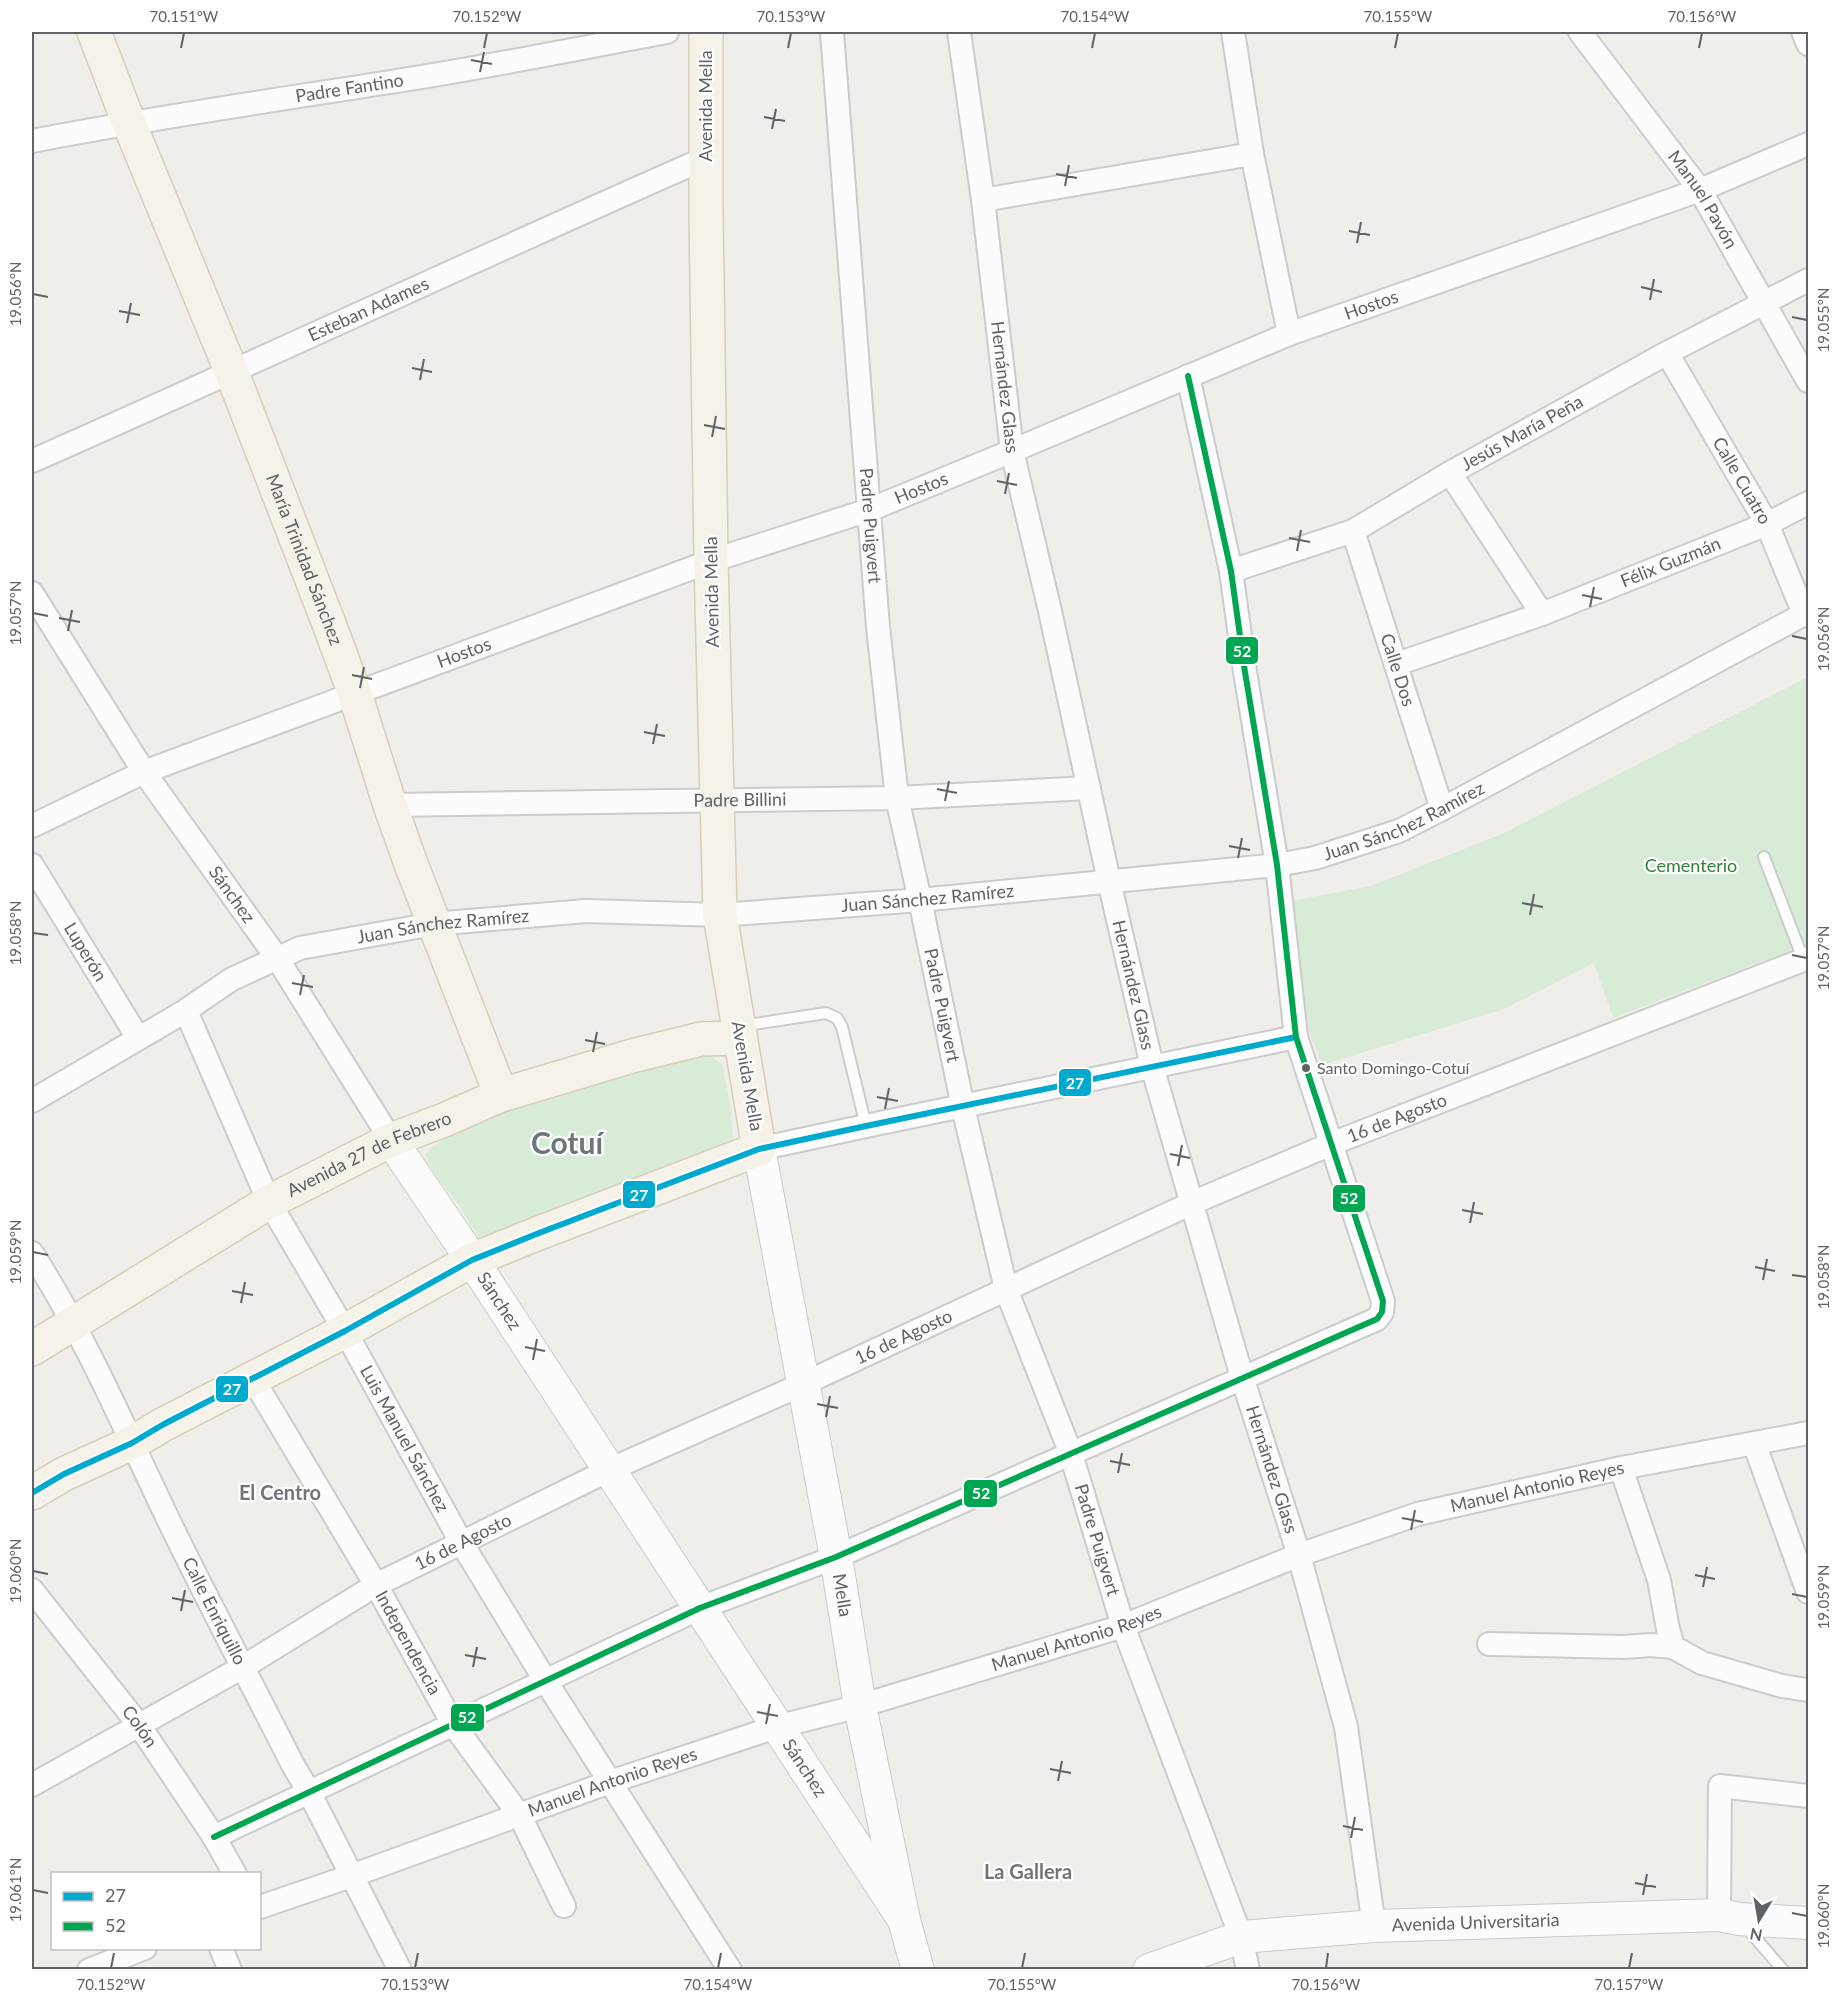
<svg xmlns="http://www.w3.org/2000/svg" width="1840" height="2001" font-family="Lato,sans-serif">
	<rect width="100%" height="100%" fill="#efeeea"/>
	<path fill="#d8ebd6" d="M1808 677V944L1613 1018 1594 963 1504 1009 1322 1065 1306 1022 1285 902 1371 886 1502 834Z
		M710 1055 723 1066 731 1110 734 1148 505 1227 480 1240 456 1201 433 1172 425 1155C447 1130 484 1120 514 1109 578 1087 644 1070 710 1055Z"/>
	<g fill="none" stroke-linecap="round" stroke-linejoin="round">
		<defs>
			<path id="service" d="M1764 857 1803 959
				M741 1026 826 1013 837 1018 842 1027 866 1126
				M1745 1926 1783 1970"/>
			<g id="minor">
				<path id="s1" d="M832 32 878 627 897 798 920 900 963 1107 1006 1289 1071 1454 1123 1626 1241 1937 1248 1970"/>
				<path id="s2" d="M959 32 983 200 1012 451 1050 611 1109 881 1152 1066 1242 1377 1299 1555 1346 1727 1374 1926"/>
				<path d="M1233 32 1252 154 1289 334"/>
				<path id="s3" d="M1580 32 1700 190 1808 381"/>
				<path d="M1803 32 1808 44"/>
				<path id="s4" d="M32 141C150 118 270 101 390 82 483 68 575 49 667 32"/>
				<path d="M983 200 1252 154"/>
				<path id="s5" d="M1667 353 1767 524 1804 614"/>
				<path id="s6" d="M32 461C257 362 480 257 706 158"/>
				<path d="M1450 473 1542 614"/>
				<path id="s7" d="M1353 531 1442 809"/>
				<path id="s8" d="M1231 571 1353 531 1450 473 1667 353 1808 280"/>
				<path id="s9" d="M32 593 144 772 277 958 391 1140"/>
				<path id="s10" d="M1397 664 1542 614 1767 524 1808 503"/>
				<path id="s11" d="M390 805 897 798 1089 788"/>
				<path id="s12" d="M32 826 144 772 711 561 869 510 1012 451 1289 334 1700 190 1808 144"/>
				<path id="s13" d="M32 865 138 1038"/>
				<path id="s14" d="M182 1013 189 1018 269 1202 345 1331 461 1542 545 1680 730 1970"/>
				<path id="s15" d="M32 1101 182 1013 232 979 300 948 433 924 586 911 720 915 920 900 1277 865 1315 858 1399 831 1442 809 1808 612"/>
				<path d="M759 1149 866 1126 1296 1037"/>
				<path id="s16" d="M32 1253C85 1336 124 1427 167 1517 207 1600 251 1682 293 1765L309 1792 400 1970"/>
				<path id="s17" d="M253 1379 376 1585 453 1724 520 1816 564 1906"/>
				<path d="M1754 1443 1808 1592"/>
				<path d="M1621 1468 1659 1580 1668 1629 1673 1647 1702 1663 1782 1686 1808 1690"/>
				<path id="s18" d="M32 1590 139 1725 214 1837 235 1874"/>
				<path d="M1489 1644 1624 1647 1651 1645 1673 1647"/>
				<path id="s19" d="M32 1785 243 1667 376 1585 609 1470 803 1384 1192 1203 1331 1144 1808 958"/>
				<path d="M214 1837 700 1608 836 1557 1377 1319 1382 1312 1383 1301 1296 1037 1277 865 1245 672 1231 571 1188 376"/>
				<path id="s20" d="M260 1907 351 1876 610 1782 776 1727 860 1706 1123 1626 1299 1555 1418 1514 1621 1468 1808 1433"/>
				<path d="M1719 1915 1720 1786 1808 1796"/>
				<path d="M221 1948 230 1970"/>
				<path d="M89 1970 145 1948"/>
			</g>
			<g id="secondary">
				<path id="s21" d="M391 1140 472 1260 904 1920"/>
				<path id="s22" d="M759 1149 836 1557 860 1706 904 1920 918 1970"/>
				<path id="s23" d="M1149 1970 1241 1937 1374 1926 1719 1915 1739 1919 1808 1923"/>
			</g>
			<g id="primary">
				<path id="s24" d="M94 32 129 123 232 373 331 629 355 694 390 805 411 864 501 1095"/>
				<path id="s25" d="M32 1349 269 1202 391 1140 444 1120 501 1095 632 1056 701 1039 740 1038"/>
				<path d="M32 1493 64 1474 132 1443 164 1424 345 1331 472 1260 539 1233 759 1149 720 915 711 561 706 212V32"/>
			</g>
		</defs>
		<use href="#service" stroke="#cbcccc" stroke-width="14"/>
		<use href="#minor" stroke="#cbcccc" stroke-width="26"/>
		<use href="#secondary" stroke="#cacacb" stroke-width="34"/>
		<use href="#primary" stroke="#d7ceb8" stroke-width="36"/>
		<use href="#service" stroke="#fdfcfc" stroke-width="10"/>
		<use href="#minor" stroke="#fdfcfc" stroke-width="22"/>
		<use href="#secondary" stroke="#fdfcfc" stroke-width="32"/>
		<use href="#primary" stroke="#f4f2e9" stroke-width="33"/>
		<defs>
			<path id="bus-1" d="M32 1493 64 1474 132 1443 164 1424 345 1331 472 1260 539 1233 759 1149 866 1126 1296 1037"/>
			<path id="bus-2" d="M214 1837 700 1608 836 1557 1377 1319 1382 1312 1383 1301 1296 1037 1277 865 1245 672 1231 571 1188 376"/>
		</defs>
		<use href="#bus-1" stroke="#fff" stroke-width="10"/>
		<use href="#bus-2" stroke="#fff" stroke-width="10"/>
		<use href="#bus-1" stroke="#00a9ce" stroke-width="6"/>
		<use href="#bus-2" stroke="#00a651" stroke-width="6"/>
	</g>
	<path fill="none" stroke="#5f6368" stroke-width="2" d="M181 48 184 33M484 48 487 33M788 48 791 33M1092 48 1095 33M1395 48 1398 33M1699 48 1702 33M471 60 492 64M480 72 484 52M764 117 785 121M772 129 776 109M1056 174 1077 178M1065 186 1069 165M1349 231 1370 235M1357 243 1361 222M1641 287 1662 292M33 294 48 297M1650 300 1654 279M119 311 140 315M1792 317 1807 320M127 323 131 303M412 368 432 372M420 380 424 359M704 425 725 429M712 437 716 416M997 481 1017 485M1005 494 1009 473M1289 538 1310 542M1297 551 1301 530M1582 595 1602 599M1590 607 1594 587M33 613 48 616M59 618 80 622M68 631 72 610M1792 636 1807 639M352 675 372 679M360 688 364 667M644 732 665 736M653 744 657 724M937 789 957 793M945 801 949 781M1229 846 1250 850M1238 858 1242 838M1522 903 1543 907M1530 915 1534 894M33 933 48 935M1792 955 1807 958M292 983 313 987M300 995 304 975M585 1040 605 1044M593 1052 597 1032M877 1097 898 1101M885 1109 889 1088M1170 1154 1190 1158M1178 1166 1182 1145M1462 1210 1483 1214M1470 1223 1474 1202M33 1252 48 1255M1755 1267 1775 1271M1792 1275 1807 1277M1763 1280 1767 1259M232 1291 253 1295M241 1303 245 1282M525 1347 545 1351M533 1360 537 1339M817 1404 838 1408M826 1417 830 1396M1110 1461 1130 1465M1118 1473 1122 1453M1402 1518 1423 1522M1411 1530 1415 1510M33 1571 48 1574M1695 1575 1715 1579M1703 1587 1707 1567M1792 1594 1807 1597M172 1598 193 1602M181 1611 185 1590M465 1655 486 1659M473 1667 477 1647M757 1712 778 1716M766 1724 770 1704M1050 1769 1071 1773M1058 1781 1062 1761M1343 1826 1363 1830M1351 1838 1355 1817M1635 1883 1656 1887M33 1890 48 1893M1643 1895 1647 1874M1792 1913 1807 1916M111 1968 114 1953M415 1968 418 1953M718 1968 721 1953M1022 1968 1025 1953M1326 1968 1328 1953M1629 1968 1632 1953"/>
	<circle fill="#5f6368" stroke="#fff" stroke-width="2" cx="1306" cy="1068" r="5"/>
	<g text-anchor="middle" stroke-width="4.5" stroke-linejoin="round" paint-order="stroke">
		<g font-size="16" fill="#5f6368" stroke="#fff" text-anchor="start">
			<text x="1317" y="1074">Santo Domingo-Cotuí</text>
		</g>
		<g font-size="18" fill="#5f6368" stroke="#fff">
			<text dy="6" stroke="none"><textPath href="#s4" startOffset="322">Padre Fantino</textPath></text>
			<text transform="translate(706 106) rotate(-90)" y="6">Avenida Mella</text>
			<text dy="6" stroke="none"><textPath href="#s3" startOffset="208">Manuel Pavón</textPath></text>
			<text dy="6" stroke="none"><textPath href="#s12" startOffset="1438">Hostos</textPath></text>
			<text dy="6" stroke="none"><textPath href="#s6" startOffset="369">Esteban Adames</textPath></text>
			<text dy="6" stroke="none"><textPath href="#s2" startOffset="358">Hernández Glass</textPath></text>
			<text dy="6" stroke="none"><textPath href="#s8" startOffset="324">Jesús María Peña</textPath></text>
			<text dy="6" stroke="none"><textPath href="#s5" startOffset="148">Calle Cuatro</textPath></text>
			<text dy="6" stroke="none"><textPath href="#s12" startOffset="952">Hostos</textPath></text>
			<text dy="6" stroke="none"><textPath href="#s1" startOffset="495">Padre Puigvert</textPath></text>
			<text dy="6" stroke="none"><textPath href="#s24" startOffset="568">María Trinidad Sánchez</textPath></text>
			<text dy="6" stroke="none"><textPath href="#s10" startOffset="292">Félix Guzmán</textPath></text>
			<text transform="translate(712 592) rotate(-91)" y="6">Avenida Mella</text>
			<text dy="6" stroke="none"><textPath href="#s12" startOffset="466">Hostos</textPath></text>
			<text dy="6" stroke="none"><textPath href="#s7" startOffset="146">Calle Dos</textPath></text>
			<text dy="6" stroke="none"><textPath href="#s11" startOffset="350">Padre Billini</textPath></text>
			<text dy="6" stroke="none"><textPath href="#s15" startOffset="1426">Juan Sánchez Ramírez</textPath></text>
			<text dy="6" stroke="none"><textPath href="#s9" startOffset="362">Sánchez</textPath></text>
			<text dy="6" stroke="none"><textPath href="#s15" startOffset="940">Juan Sánchez Ramírez</textPath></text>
			<text dy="6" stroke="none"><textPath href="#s15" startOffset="454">Juan Sánchez Ramírez</textPath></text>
			<text dy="6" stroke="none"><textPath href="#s13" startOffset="102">Luperón</textPath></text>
			<text dy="6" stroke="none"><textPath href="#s2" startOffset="970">Hernández Glass</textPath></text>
			<text dy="6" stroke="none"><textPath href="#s1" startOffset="981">Padre Puigvert</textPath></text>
			<text transform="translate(747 1076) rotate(80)" y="6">Avenida Mella</text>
			<text dy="6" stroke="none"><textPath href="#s19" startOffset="1521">16 de Agosto</textPath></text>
			<text dy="6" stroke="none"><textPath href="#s25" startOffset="390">Avenida 27 de Febrero</textPath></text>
			<text dy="6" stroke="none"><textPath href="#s21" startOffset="194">Sánchez</textPath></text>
			<text dy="6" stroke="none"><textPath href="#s19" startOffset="981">16 de Agosto</textPath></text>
			<text dy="6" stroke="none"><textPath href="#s14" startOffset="482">Luis Manuel Sánchez</textPath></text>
			<text dy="6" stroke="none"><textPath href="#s2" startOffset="1474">Hernández Glass</textPath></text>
			<text dy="6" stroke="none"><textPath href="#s20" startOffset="1346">Manuel Antonio Reyes</textPath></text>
			<text dy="6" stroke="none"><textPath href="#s1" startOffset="1539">Padre Puigvert</textPath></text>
			<text dy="6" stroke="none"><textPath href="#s19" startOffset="495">16 de Agosto</textPath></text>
			<text dy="6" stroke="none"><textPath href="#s22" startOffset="454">Mella</textPath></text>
			<text dy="6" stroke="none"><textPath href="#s16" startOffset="402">Calle Enriquillo</textPath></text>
			<text dy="6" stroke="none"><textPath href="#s20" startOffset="860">Manuel Antonio Reyes</textPath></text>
			<text dy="6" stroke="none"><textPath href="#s17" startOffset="306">Independencia</textPath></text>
			<text dy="6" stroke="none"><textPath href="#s18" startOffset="174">Colón</textPath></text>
			<text dy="6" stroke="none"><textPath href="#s21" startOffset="752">Sánchez</textPath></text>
			<text dy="6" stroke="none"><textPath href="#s20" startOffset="374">Manuel Antonio Reyes</textPath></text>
			<text dy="6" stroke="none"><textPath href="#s23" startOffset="333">Avenida Universitaria</textPath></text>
		</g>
		<g font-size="18" fill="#348238" stroke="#fff">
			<text x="1691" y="872">Cementerio</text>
		</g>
		<g font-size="20" font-weight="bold" fill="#70757a" stroke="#fff">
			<text x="280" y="1500">El Centro</text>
			<text x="1028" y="1879">La Gallera</text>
		</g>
		<g font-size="30" font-weight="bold" fill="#70757a" stroke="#fff">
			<text x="567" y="1154">Cotuí</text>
		</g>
	</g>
	<g stroke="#fff" stroke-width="2">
		<rect x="1225" y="636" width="34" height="29" rx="6" fill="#00a651"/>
		<rect x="1058" y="1068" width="34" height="29" rx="6" fill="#00a9ce"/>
		<rect x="622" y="1180" width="34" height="29" rx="6" fill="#00a9ce"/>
		<rect x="1332" y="1184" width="34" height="29" rx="6" fill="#00a651"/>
		<rect x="215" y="1375" width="34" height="28" rx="6" fill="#00a9ce"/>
		<rect x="963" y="1479" width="35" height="29" rx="6" fill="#00a651"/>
		<rect x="450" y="1703" width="35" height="29" rx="6" fill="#00a651"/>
	</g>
	<g font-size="16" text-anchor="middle" font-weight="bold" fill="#fff">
		<text x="1242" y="657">52</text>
		<text x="1075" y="1089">27</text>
		<text x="639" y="1201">27</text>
		<text x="1349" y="1204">52</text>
		<text x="232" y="1395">27</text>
		<text x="981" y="1499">52</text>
		<text x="467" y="1723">52</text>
	</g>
	<rect width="1840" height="2001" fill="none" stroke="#ffffff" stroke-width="66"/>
	<rect x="51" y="1872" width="210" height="78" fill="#ffffff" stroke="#bfc1c3" stroke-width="1.5"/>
	<rect x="63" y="1892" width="30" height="9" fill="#00a9ce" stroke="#bfc1c3" stroke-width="1.5"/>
	<text x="105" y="1902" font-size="18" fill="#5f6368">27</text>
	<rect x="63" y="1922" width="30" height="9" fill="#00a651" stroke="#bfc1c3" stroke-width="1.5"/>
	<text x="105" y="1932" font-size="18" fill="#5f6368">52</text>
	<g transform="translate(1759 1920) rotate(191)" stroke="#ffffff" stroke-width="4.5" paint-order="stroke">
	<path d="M0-4.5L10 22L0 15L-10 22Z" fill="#5f6368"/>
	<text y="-9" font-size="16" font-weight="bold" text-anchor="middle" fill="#5f6368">N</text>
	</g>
	<rect x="33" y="33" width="1774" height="1935" fill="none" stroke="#5f6368" stroke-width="2"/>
	<g font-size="15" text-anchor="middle" fill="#5f6368">
		<text x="184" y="22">70.151°W</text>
		<text x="487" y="22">70.152°W</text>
		<text x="791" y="22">70.153°W</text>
		<text x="1095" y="22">70.154°W</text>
		<text x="1398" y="22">70.155°W</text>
		<text x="1702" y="22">70.156°W</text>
		<text transform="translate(16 294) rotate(-90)" y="5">19.056°N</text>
		<text transform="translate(1824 320) rotate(-90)" y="5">19.055°N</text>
		<text transform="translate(16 613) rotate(-90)" y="5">19.057°N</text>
		<text transform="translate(1824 639) rotate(-90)" y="5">19.056°N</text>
		<text transform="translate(16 933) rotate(-90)" y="5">19.058°N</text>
		<text transform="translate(1824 958) rotate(-90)" y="5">19.057°N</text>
		<text transform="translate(16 1252) rotate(-90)" y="5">19.059°N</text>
		<text transform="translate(1824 1277) rotate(-90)" y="5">19.058°N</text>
		<text transform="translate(16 1571) rotate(-90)" y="5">19.060°N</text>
		<text transform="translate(1824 1597) rotate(-90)" y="5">19.059°N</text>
		<text transform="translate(16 1890) rotate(-90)" y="5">19.061°N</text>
		<text transform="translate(1824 1916) rotate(-90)" y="5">19.060°N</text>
		<text x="111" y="1990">70.152°W</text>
		<text x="415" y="1990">70.153°W</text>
		<text x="718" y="1990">70.154°W</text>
		<text x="1022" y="1990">70.155°W</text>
		<text x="1326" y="1990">70.156°W</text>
		<text x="1629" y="1990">70.157°W</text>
	</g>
</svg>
